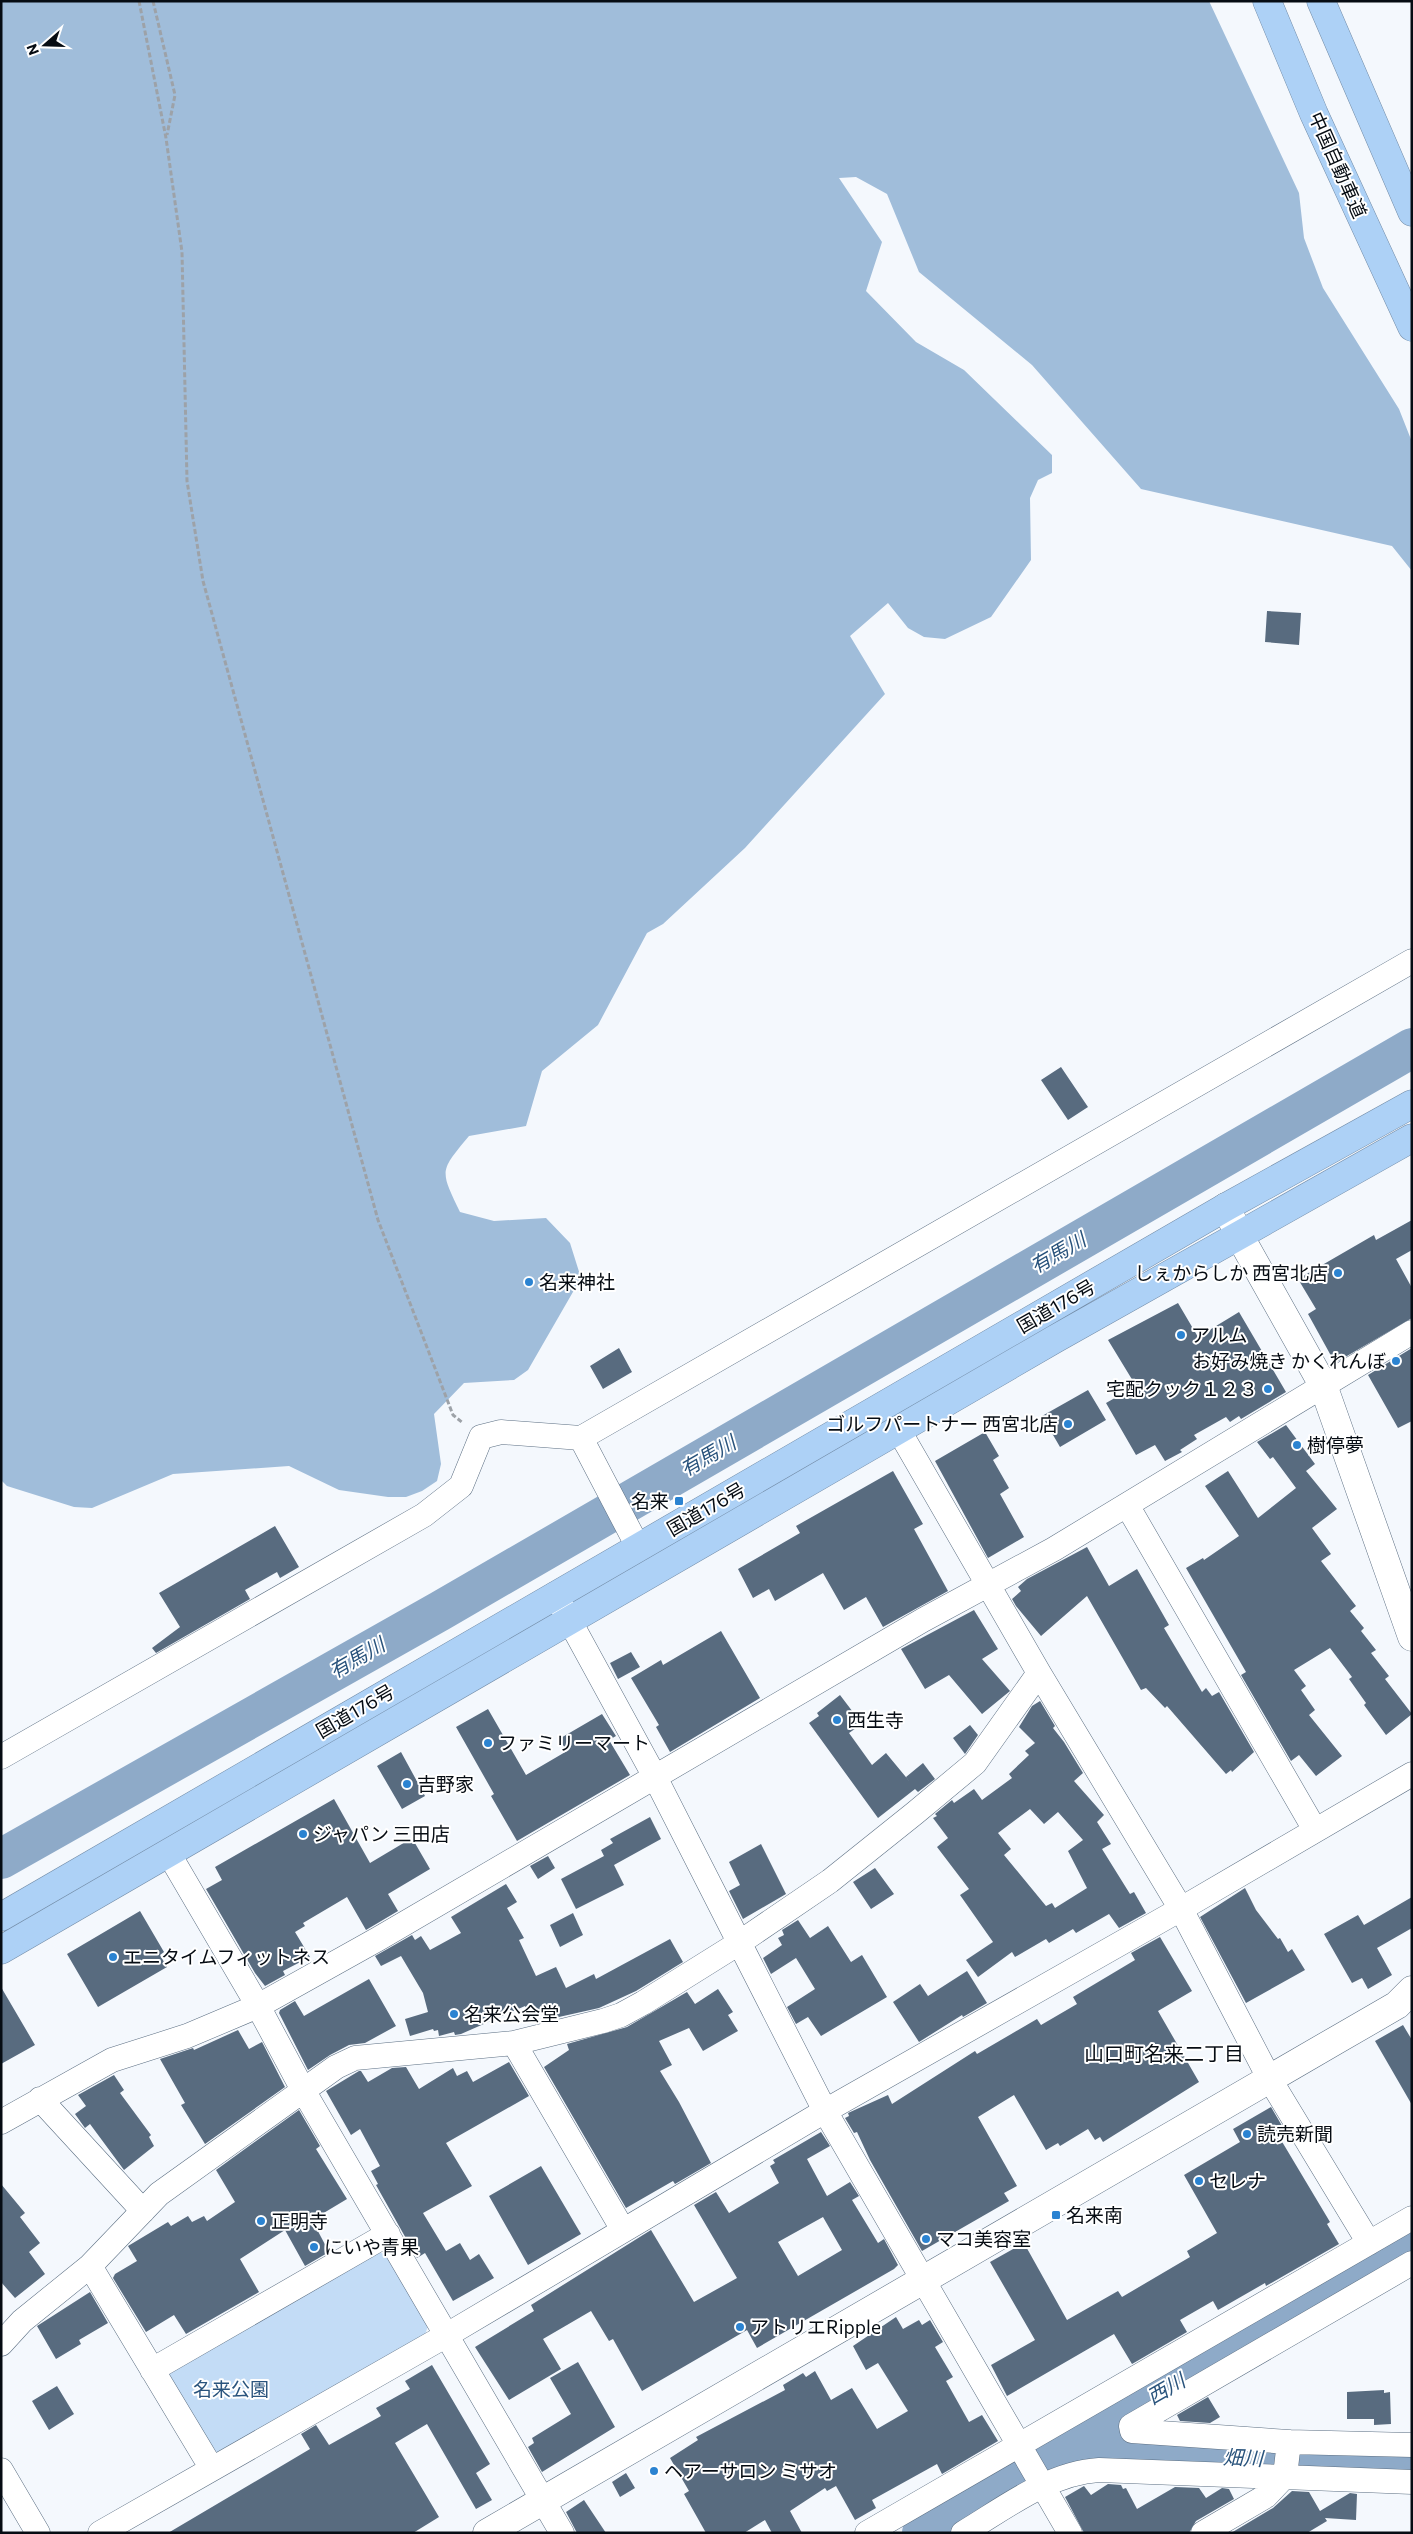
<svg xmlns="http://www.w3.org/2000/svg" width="1413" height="2534" font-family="Commissioner,'Noto Sans JP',sans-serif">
	<rect width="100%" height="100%" fill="#f4f8fd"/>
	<path fill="#c3dcf6" d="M369 2252 390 2254 429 2323 425 2335 220 2453 207 2448 167 2379 171 2366Z"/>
	<path fill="#a0bdda" d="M1 1H1209L1299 193 1304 238 1323 288 1399 409 1412 442V571L1392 546 1141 489 1032 365 919 272 887 194 856 177 839 178 882 242 866 291 916 342 964 370 1052 455V473L1038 480 1030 498 1031 560 991 617 945 639 924 637 908 628 888 603 850 636 885 694 745 848 663 924 647 933 598 1025 542 1071 526 1126 469 1136C439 1172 440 1170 460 1212L494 1221 546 1218 570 1243 581 1278 528 1370 514 1380 464 1383 434 1414 441 1464 437 1481 422 1491 406 1497H388L339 1490 289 1466 173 1474 92 1508 74 1507 7 1486 1 1480Z"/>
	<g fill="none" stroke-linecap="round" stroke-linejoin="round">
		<path stroke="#8eaac8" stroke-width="40" d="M1 1859 440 1611 1412 1048
			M1074 2448 1233 2458 1412 2461
			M922 2533 1074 2448 1139 2404 1412 2247"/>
	</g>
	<path fill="#586b7f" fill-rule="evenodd" d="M1267 611 1301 613 1299 645 1265 642Z
		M1061 1067 1088 1107 1068 1120 1041 1080Z
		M1412 1220V1250L1396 1259 1412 1288V1318L1335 1363 1308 1314 1316 1309 1298 1279 1374 1235 1376 1240Z
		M1178 1303 1198 1337 1239 1312 1286 1392 1241 1419 1239 1416 1230 1422 1226 1417 1194 1435 1197 1439 1180 1450 1182 1452 1165 1461 1155 1445 1136 1455 1106 1403 1136 1386 1108 1340Z
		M619 1348 632 1372 603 1389 590 1366Z
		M1412 1348V1421L1398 1428 1368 1375Z
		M1088 1390 1106 1420 1060 1447 1042 1416Z
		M1286 1425 1315 1464 1306 1471 1337 1509 1312 1528 1331 1554 1321 1561 1356 1606 1350 1611 1364 1628 1361 1631 1376 1650 1371 1653 1389 1676 1385 1679 1412 1714 1386 1735 1364 1705 1366 1703 1349 1679 1352 1677 1330 1648 1294 1670 1306 1686 1301 1690 1315 1710 1309 1715 1342 1756 1316 1776 1299 1755 1291 1761 1241 1675 1246 1672 1186 1568 1203 1558 1204 1560 1239 1536 1205 1486 1228 1471 1258 1518 1296 1488 1273 1457 1270 1459 1257 1442Z
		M985 1432 999 1456 993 1460 1009 1488 1000 1494 1024 1537 988 1558 935 1461Z
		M893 1471 923 1524 914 1529 948 1591 883 1627 866 1597 844 1610 823 1573 775 1601 769 1589 753 1598 738 1569 800 1533 796 1526Z
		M275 1526 299 1567 280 1578 277 1572 245 1590 250 1599 156 1653 152 1648 180 1627 159 1593Z
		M1087 1547 1109 1586 1137 1569 1169 1625 1164 1628 1202 1692 1206 1688 1212 1696 1219 1692 1254 1752 1232 1772 1231 1770 1226 1774 1167 1706 1165 1708 1146 1688 1141 1690 1087 1596 1041 1636 1016 1606 1012 1599 1021 1591 1018 1587 1027 1579Z
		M974 1610 998 1649 982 1659 1010 1691 982 1714 949 1675 925 1689 901 1649Z
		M721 1631 760 1698 670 1752 656 1727 659 1725 631 1678 661 1660 663 1665Z
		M631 1652 640 1667 618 1679 610 1663Z
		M840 1695 862 1724 849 1733 872 1765 886 1753 910 1782 906 1777 923 1763 935 1779 918 1792 915 1789 878 1818 809 1723 819 1716 817 1713Z
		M1040 1701 1055 1726 1053 1728 1064 1742 1083 1773 1074 1781 1104 1815 1097 1822 1111 1844 1102 1849 1130 1894 1134 1892 1146 1913 1119 1928 1109 1914 1076 1933 1073 1929 1049 1943 1046 1939 1015 1957 1012 1952 978 1977 966 1960 993 1942 960 1895 969 1889 937 1847 948 1838 933 1818 937 1816 935 1814 952 1800 954 1803 974 1789 982 1800 1012 1778 1009 1774 1029 1755 1025 1751 1035 1743 1019 1727 1032 1706ZM1030 1809 1044 1824 1058 1812 1083 1840 1068 1851 1087 1888 1055 1908 1052 1903 1046 1906 1004 1855 1011 1849 998 1833Z
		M488 1709 526 1775 567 1751 559 1739 602 1714 616 1736 609 1740 630 1775 517 1841 491 1796 494 1794 456 1727Z
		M970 1725 978 1735 965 1754 953 1738Z
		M401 1752 425 1796 402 1809 377 1766Z
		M334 1799 370 1863 412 1838 430 1869 388 1894 398 1911 366 1930 347 1897 303 1923 305 1926 295 1932 310 1957 283 1971 285 1975 265 1986 255 1973 206 1889 222 1880 215 1867Z
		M650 1817 661 1839 614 1865 624 1885 576 1909 561 1879 604 1856 601 1850 613 1843 610 1839Z
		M761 1844 786 1894 743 1919 729 1891 740 1885 729 1862Z
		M548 1856 555 1868 538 1879 530 1866Z
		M875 1868 894 1894 871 1909 853 1882Z
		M506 1884 517 1902 507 1908 524 1938 519 1940 536 1976 556 1967 566 1988 594 1974 596 1979 670 1939 683 1962 636 1991 599 2008 550 2019 547 2014 544 2015 541 2009 529 2015 525 2006 461 2034 455 2035 454 2032 439 2036 438 2030 434 2031 433 2029 410 2036 405 2019 428 2012 423 1993 401 1956 381 1966 375 1956 412 1935 415 1940 421 1936 430 1950 461 1933 451 1917Z
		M1245 1888 1256 1910 1278 1939 1280 1938 1288 1952 1292 1949 1305 1970 1246 2003 1200 1917Z
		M1412 1897V1928L1377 1948 1392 1975 1368 1989 1362 1978 1352 1983 1324 1934 1358 1915 1364 1925Z
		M140 1911 164 1952 160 1955 167 1967 98 2007 67 1954Z
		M573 1913 583 1935 560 1947 550 1925Z
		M798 1920 810 1938 828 1926 851 1962 862 1955 887 1997 821 2036 808 2017 796 2024 787 2007 815 1989 796 1958 771 1974 763 1958 782 1945 778 1938 784 1935 782 1930Z
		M1160 1937 1192 1991 1158 2011 1199 2082 1103 2142 1100 2137 1095 2140 1088 2129 1060 2146 1058 2143 1046 2150 1014 2095 978 2117 1017 2186 1004 2193 1009 2201 922 2251 870 2160 857 2132 854 2133 845 2118 849 2116 848 2113 888 2095 892 2104 975 2051 977 2054 1037 2019 1041 2025 1077 2004 1073 1997 1135 1960 1131 1953Z
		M967 1971 987 2003 963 2017 962 2015 919 2042 893 2002 920 1984 928 1996Z
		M369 1979 396 2026 365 2043 349 2045 330 2055 308 2070 279 2013 280 2010 295 2001 304 2016Z
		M1 1987 35 2045 1 2064Z
		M718 1989 733 2012 728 2015 738 2031 703 2051 689 2028 659 2041 672 2065 660 2071 679 2102 711 2163 675 2184 673 2181 626 2208 544 2067 569 2050 567 2044 627 2027 687 1992 695 2004Z
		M1403 2025 1412 2040V2105L1375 2041Z
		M238 2030 249 2049 262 2042 285 2087 205 2144 181 2105 185 2103 160 2059 193 2048 194 2050Z
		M509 2062 529 2096 446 2143 472 2186 423 2213 446 2251 460 2243 470 2260 479 2254 494 2278 453 2301 425 2253 417 2258 376 2185 378 2184 371 2171 380 2166 360 2129 351 2135 326 2091 359 2071H361L368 2082 392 2068 406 2067 419 2089 453 2068 457 2076 467 2071 473 2082Z
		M114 2075 124 2090 120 2093 151 2135 149 2137 154 2146 124 2170 90 2124 85 2128 75 2114 86 2106 78 2095Z
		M1271 2107 1288 2136 1281 2140 1330 2222 1327 2224 1339 2244 1266 2286 1265 2283 1218 2310 1213 2301 1180 2320 1187 2332 1132 2364 1114 2334 1007 2396 991 2365 1035 2340 990 2262 1024 2243 1067 2320 1118 2291 1122 2297 1190 2257 1187 2251 1217 2233 1184 2175 1240 2142 1233 2129Z
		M299 2110 320 2146 316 2149 347 2199 312 2220 329 2252 305 2266 285 2230 240 2259 259 2292 186 2334 174 2315 146 2332 113 2278 115 2274 137 2261 128 2246 168 2222 171 2226 188 2216 192 2222 204 2216 207 2221 235 2202 216 2170Z
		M821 2132 830 2146 807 2159 827 2196 850 2182 859 2196 852 2200 878 2243 884 2239 898 2265 894 2269 757 2348 747 2330 642 2391 613 2339 609 2341 591 2311 543 2339 561 2369 509 2400 475 2347 534 2311 531 2305 651 2230 694 2302 737 2278 694 2205 716 2192 729 2213 779 2183 770 2166 775 2163 773 2160ZM823 2217 842 2250 798 2276 778 2242Z
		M541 2166 581 2234 528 2265 489 2196Z
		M1 2184 25 2213 20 2217 40 2243 29 2252 45 2274 15 2298 1 2282Z
		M90 2292 108 2323 79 2340 81 2344 56 2359 37 2326Z
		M896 2317 903 2329 919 2320 922 2325 930 2320 943 2342 935 2347 953 2377 946 2381 969 2422 982 2415 998 2441 942 2474 937 2464 872 2500 876 2508 855 2520 836 2486 827 2491 825 2488 790 2511 802 2533H772L765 2520 744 2533H706L684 2494 689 2491 670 2458 698 2440 696 2437 785 2390 783 2385 803 2373 806 2377 815 2371 831 2400 852 2388 877 2429 908 2411 878 2363 866 2370 853 2346Z
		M578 2362 615 2427 542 2472 528 2447 534 2443 532 2438 571 2414 550 2378Z
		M432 2365 490 2464 476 2473 492 2500 476 2509 427 2424 395 2443 439 2517 413 2533H168L310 2449 301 2434 316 2425 329 2445 381 2416 376 2408 410 2389 405 2381Z
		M57 2386 74 2414 49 2430 32 2401Z
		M1384 2390V2393L1390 2392 1391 2424 1374 2425V2419H1347V2392Z
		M1208 2397 1220 2417 1210 2423 1180 2421 1177 2415Z
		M626 2473 635 2488 620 2497 612 2482Z
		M1108 2484 1121 2485 1123 2489 1126 2488 1137 2509 1175 2487 1199 2488 1206 2498 1222 2488 1229 2489 1234 2499 1196 2521 1189 2533H1084L1065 2497 1084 2486 1091 2495Z
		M1292 2491 1309 2492 1320 2511 1350 2493 1357 2494 1356 2520 1325 2518 1327 2521 1307 2533H1231L1273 2508Z
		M584 2500 606 2533H577L566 2512Z"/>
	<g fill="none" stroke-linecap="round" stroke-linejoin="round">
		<defs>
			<path id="street" d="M898 1429 1039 1673 1181 1909 1269 2078 1369 2243
				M581 1438 638 1547
				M1127 1505 1315 1830
				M555 1594 655 1777 825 2111 1070 2533
				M1 1757 424 1515 461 1486 481 1437 501 1432 581 1438 1412 961
				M169 1854 258 2006 303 2090 562 2533
				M514 2043 623 2230
				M40 2099 143 2211
				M1 2122 112 2060 187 2036 258 2006 378 1939 923 1620 1054 1549 1412 1332
				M1412 2263 1131 2426 1132 2431 1289 2442 1412 2445
				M90 2266 212 2469
				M1 2344 22 2321 90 2266 159 2194 336 2067 355 2058 514 2043 603 2021 621 2015 643 2003 739 1943 830 1881 915 1813 975 1763 1039 1673
				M152 2370 388 2234
				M1 2470 38 2533
				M100 2533 447 2335 825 2111 1181 1909 1412 1774
				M867 2533 1412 2218
				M963 2533C1005 2508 1049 2473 1099 2470L1412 2482
				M1203 2533 1266 2496 1285 2476 1289 2442"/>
			<path id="secondary" d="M1226 1207 1239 1235 1323 1385 1412 1637
				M487 2533 1340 2038 1397 2005 1412 1990"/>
			<path id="highway" d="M1267 1 1314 114 1412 327
				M1321 1 1412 212
				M1 1917 1226 1207 1412 1104
				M1 1950 1055 1339 1412 1138"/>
		</defs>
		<use href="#street" stroke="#5c6f83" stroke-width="25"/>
		<use href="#secondary" stroke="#5c6f83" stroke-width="29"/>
		<use href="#highway" stroke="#738ca7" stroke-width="29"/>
		<path stroke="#9da2a8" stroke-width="3" stroke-dasharray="5 2.5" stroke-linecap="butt" d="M139 1 166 138 182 252 187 481 203 581 378 1220 453 1415 463 1423
			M153 1 175 95 167 135"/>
		<use href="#street" stroke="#fff" stroke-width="24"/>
		<use href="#secondary" stroke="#fff" stroke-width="28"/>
		<use href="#highway" stroke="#add1f6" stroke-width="28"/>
	</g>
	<g fill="#2b83d1" stroke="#fff" stroke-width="2">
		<circle cx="1338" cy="1273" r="5"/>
		<circle cx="529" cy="1282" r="5"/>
		<circle cx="1181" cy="1335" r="5"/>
		<circle cx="1396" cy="1361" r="5"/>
		<circle cx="1268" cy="1389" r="5"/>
		<circle cx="1068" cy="1424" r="5"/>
		<circle cx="1297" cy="1445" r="5"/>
		<rect x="674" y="1496" width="10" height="10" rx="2.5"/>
		<circle cx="837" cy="1720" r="5"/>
		<circle cx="488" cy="1743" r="5"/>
		<circle cx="407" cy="1784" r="5"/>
		<circle cx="303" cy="1834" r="5"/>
		<circle cx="113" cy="1957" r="5"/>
		<circle cx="454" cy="2014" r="5"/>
		<circle cx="1247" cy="2134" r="5"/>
		<circle cx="1199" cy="2181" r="5"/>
		<rect x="1051" y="2210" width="10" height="10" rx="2.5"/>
		<circle cx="261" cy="2221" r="5"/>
		<circle cx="926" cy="2239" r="5"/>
		<circle cx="314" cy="2247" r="5"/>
		<circle cx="740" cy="2327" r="5"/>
		<circle cx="654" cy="2471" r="5"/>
	</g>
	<g text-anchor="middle" stroke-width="4" stroke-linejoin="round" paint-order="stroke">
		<g font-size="19" fill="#060c13" stroke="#fff">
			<text transform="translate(1338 165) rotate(66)" y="7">中国自動車道</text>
			<text transform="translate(1056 1306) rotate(-30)" y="7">国道176号</text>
			<text transform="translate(706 1509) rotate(-30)" y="7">国道176号</text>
			<text transform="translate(355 1711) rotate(-30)" y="7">国道176号</text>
		</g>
		<g font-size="19" fill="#060c13" stroke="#fff" text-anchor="start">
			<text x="1328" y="1280" text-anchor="end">しぇからしか 西宮北店</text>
			<text x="539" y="1289">名来神社</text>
			<text x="1191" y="1342">アルム</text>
			<text x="1386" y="1368" text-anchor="end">お好み焼き かくれんぼ</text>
			<text x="1258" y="1396" text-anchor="end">宅配クック１２３</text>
			<text x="1058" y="1431" text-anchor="end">ゴルフパートナー 西宮北店</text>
			<text x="1307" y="1452">樹停夢</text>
			<text x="669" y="1508" text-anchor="end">名来</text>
			<text x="847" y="1727">西生寺</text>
			<text x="498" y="1750">ファミリーマート</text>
			<text x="417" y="1791">吉野家</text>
			<text x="313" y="1841">ジャパン 三田店</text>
			<text x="123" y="1964">エニタイムフィットネス</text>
			<text x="464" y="2021">名来公会堂</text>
			<text x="1257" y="2141">読売新聞</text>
			<text x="1209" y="2188">セレナ</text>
			<text x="1066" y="2222">名来南</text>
			<text x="271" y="2228">正明寺</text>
			<text x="936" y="2246">マコ美容室</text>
			<text x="324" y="2254">にいや青果</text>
			<text x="750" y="2334">アトリエRipple</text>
			<text x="664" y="2478">ヘアーサロン ミサオ</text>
		</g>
		<g font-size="19" fill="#2a547d" stroke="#fff">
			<text x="231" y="2396">名来公園</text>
		</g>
		<g font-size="20" font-style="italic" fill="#29537c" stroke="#fff">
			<text transform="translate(1058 1253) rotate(-30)" y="7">有馬川</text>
			<text transform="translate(708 1456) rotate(-30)" y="7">有馬川</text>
			<text transform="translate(357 1658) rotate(-30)" y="7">有馬川</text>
			<text transform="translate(1166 2389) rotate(-30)" y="7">西川</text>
			<text transform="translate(1243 2458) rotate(2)" y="7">畑川</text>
		</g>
		<g font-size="20" fill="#060c13" stroke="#fff">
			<text x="1164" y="2061">山口町名来二丁目</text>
		</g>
	</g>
	<rect width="1413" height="2534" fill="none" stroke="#060c13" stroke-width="5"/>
	<g transform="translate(45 45) rotate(250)" stroke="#ffffff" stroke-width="4" paint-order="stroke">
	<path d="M0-4L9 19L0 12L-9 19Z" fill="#060c13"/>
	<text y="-8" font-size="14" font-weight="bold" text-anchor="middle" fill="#060c13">N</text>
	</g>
</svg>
